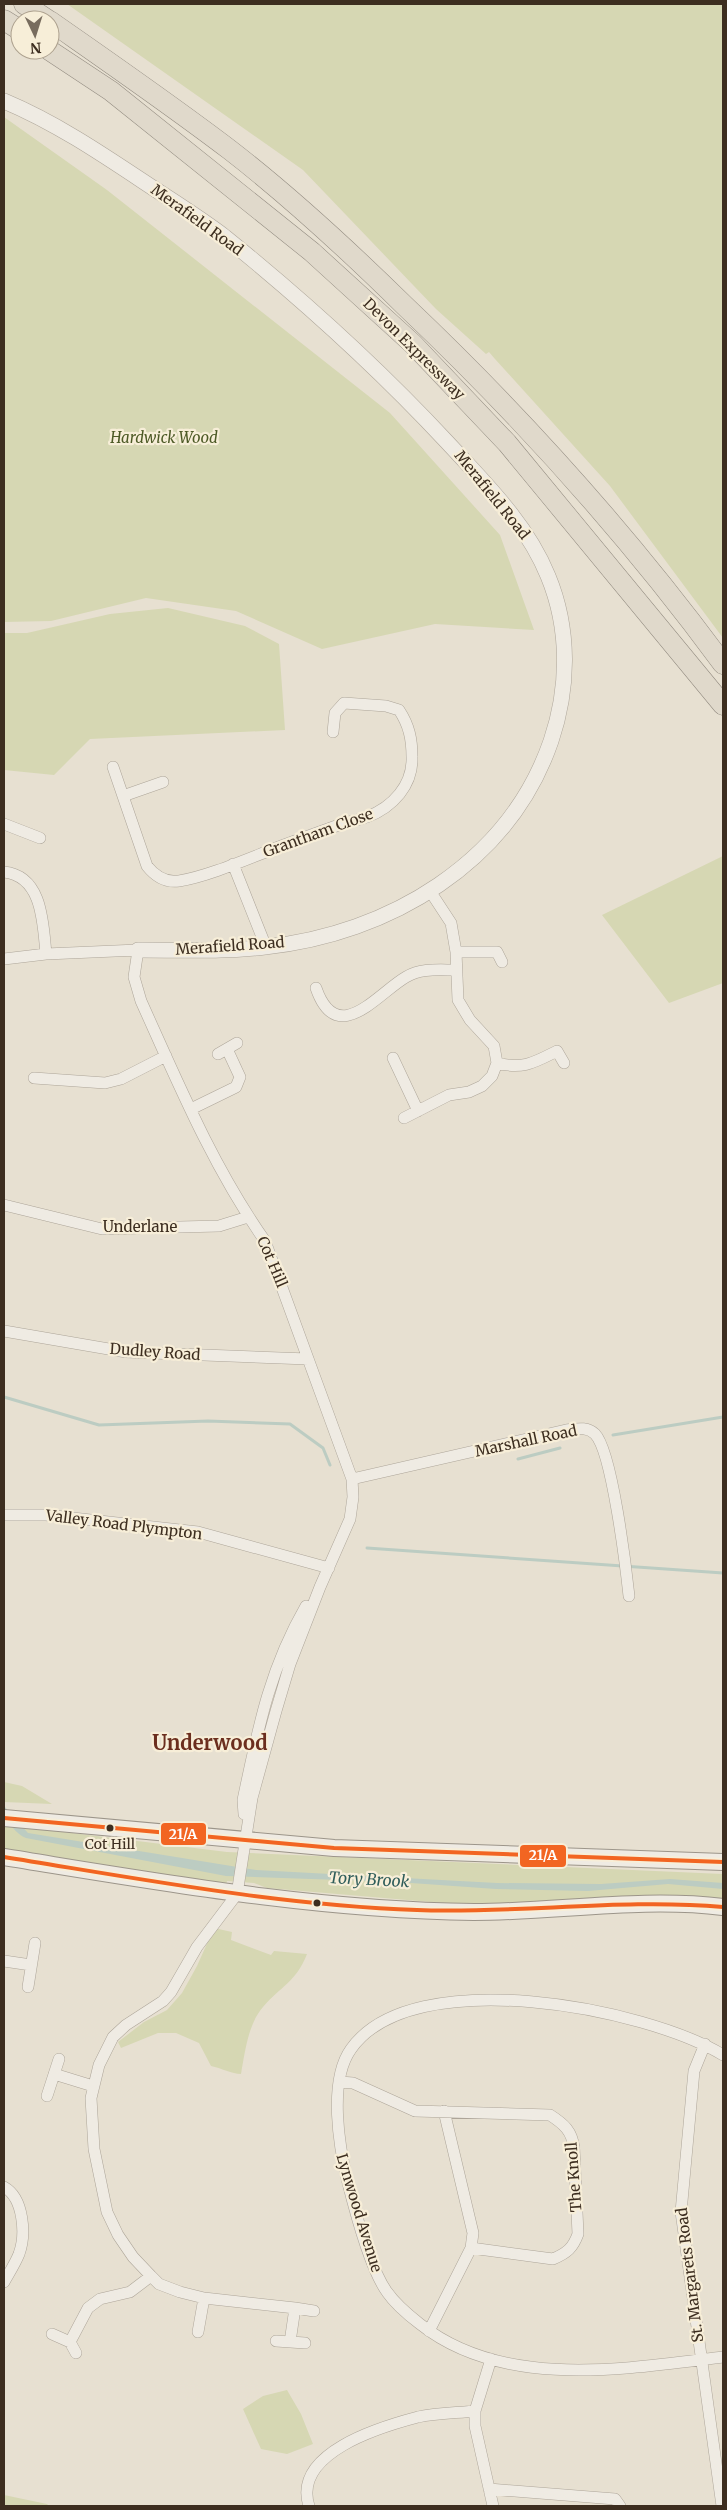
<svg xmlns="http://www.w3.org/2000/svg" width="727" height="2510" font-family="Merriweather,serif">
	<rect width="100%" height="100%" fill="#e7e0d1"/>
	<path fill="#d6d7b3" d="M67 4H723V638L610 486 495 359 489 352 486 354 436 309 303 170Z
		M4 117 107 190 390 413 500 535 534 630 435 624 322 649 236 611 146 598 51 621 4 622Z
		M168 608 245 626 279 644 285 730 90 739 54 775 4 770V633H27L110 614Z
		M723 856V983L669 1003 602 915Z
		M4 1782 22 1786 52 1804 4 1802Z
		M4 1827H23L227 1852 723 1874V1901L670 1895 499 1905 454 1904 267 1888 254 1883 227 1881 226 1885 4 1849Z
		M214 1928 232 1932 231 1940 271 1955 274 1951 307 1954C296 1982 281 1986 263 2007 248 2024 245 2052 241 2074 232 2074 221 2068 211 2066L199 2043 176 2033H158L121 2048 118 2042 144 2022 167 2010 182 1993 197 1966Z
		M287 2390 301 2414 313 2444 287 2454 261 2449 243 2409 263 2396Z
		M4 2495 47 2504 49 2506H4Z"/>
	<path fill="#bcccc2" d="M4 1806 28 1833 256 1870 497 1883 601 1884 670 1879 723 1883V1889L668 1884 588 1891 496 1889 397 1882 226 1876 26 1838C14 1833 4 1818 4 1806Z"/>
	<g fill="none" stroke-linecap="round" stroke-linejoin="round">
		<path stroke="#bcccc2" stroke-width="3" d="M4 1397 99 1425 208 1421 290 1424 323 1448 330 1465
			M613 1435 723 1417
			M518 1459 560 1448
			M367 1548 723 1573"/>
		<defs>
			<path id="minor" d="M113 767 147 866C155 876 165 883 179 881 210 876 254 856 284 845 303 838 322 831 342 824 350 821 359 820 367 817 393 807 413 785 412 757 412 739 409 725 399 710L386 706 344 703 335 713 333 732
				M123 796 163 782
				M4 824 40 838
				M233 864 266 947
				M4 872C43 876 43 924 46 954
				M456 952H497L502 962
				M4 959 46 954 138 950 134 977 141 1001C178 1083 213 1167 265 1241L352 1479 353 1497 350 1519 320 1587 290 1664 276 1711 252 1798 237 1894 197 1947 171 1992 163 2001 126 2025 113 2037 99 2065 91 2098 94 2149 107 2212 118 2235 133 2257 151 2276 159 2284 180 2292 204 2298 295 2308 290 2342
				M316 988C337 1049 378 993 406 977 421 968 438 970 455 970
				M218 1054 237 1043
				M393 1058 418 1111
				M497 1063C523 1070 535 1062 557 1051L564 1063
				M34 1078 105 1083 121 1079 166 1056
				M191 1109 236 1087 240 1077 227 1049
				M404 1118 449 1095 469 1092 482 1086 492 1076 497 1063 494 1046 470 1020 458 1000 456 952 451 923 430 891
				M4 1205 102 1229 219 1226 248 1217
				M4 1331 126 1352 308 1359
				M352 1479 566 1430C576 1429 587 1426 595 1434 612 1451 626 1568 629 1596
				M4 1515H46L198 1532 329 1568
				M244 1814 243 1800C258 1729 269 1670 306 1606
				M4 1961 31 1965
				M28 1987 35 1943
				M705 2044 694 2071 681 2212 722 2506
				M723 2055C646 2008 412 1962 351 2049 328 2081 339 2147 348 2183 355 2211 371 2270 387 2292 396 2305 407 2314 420 2324 503 2390 625 2369 723 2357
				M54 2074 93 2086
				M340 2082 353 2083 415 2111 550 2115C564 2124 572 2131 574 2148L578 2234C573 2248 567 2253 553 2259L471 2248
				M47 2096 59 2059
				M4 2187C24 2198 26 2235 19 2254 15 2264 9 2273 4 2282
				M295 2308 314 2311
				M429 2331 471 2248 473 2233 444 2111
				M198 2332 204 2298
				M52 2334 70 2342 88 2308 100 2299 130 2292 151 2276
				M276 2341 305 2343
				M70 2342 76 2353
				M491 2359 475 2411V2426L493 2506
				M489 2489 615 2499 620 2506
				M309 2506C292 2453 380 2427 418 2417 437 2413 457 2413 475 2411"/>
			<path id="tertiary" d="M4 101C54 122 99 152 144 182 171 200 199 217 225 237 303 300 379 369 447 442 485 483 527 524 548 576 570 629 569 688 551 741 509 863 389 934 265 947 223 952 180 950 138 950"/>
			<path id="secondary" d="M4 1818 334 1848 723 1862
				M4 1857C160 1882 315 1910 474 1912 557 1912 640 1897 723 1907"/>
			<path id="trunk" d="M24 4 48 20
				M4 20 20 30
				M50 21C110 63 171 105 230 150 292 198 349 251 405 306 521 416 628 535 723 664
				M49 50 111 91 312 252 413 344 507 443 723 705"/>
		</defs>
		<use href="#minor" stroke="#ada599" stroke-width="12"/>
		<use href="#tertiary" stroke="#ada599" stroke-width="16"/>
		<use href="#secondary" stroke="#9c958a" stroke-width="18"/>
		<use href="#trunk" stroke="#928b80" stroke-width="21"/>
		<use href="#minor" stroke="#efebe3" stroke-width="11"/>
		<use href="#tertiary" stroke="#efebe3" stroke-width="15"/>
		<use href="#secondary" stroke="#efebe3" stroke-width="16"/>
		<use href="#trunk" stroke="#e0d9cb" stroke-width="20"/>
		<defs>
			<path id="bus-1" d="M4 1818 334 1848 723 1862
				M4 1857C141 1879 278 1905 417 1910 519 1914 621 1898 723 1907"/>
		</defs>
		<use href="#bus-1" stroke="#f7eed8" stroke-width="8"/>
		<use href="#bus-1" stroke="#f26522" stroke-width="4"/>
	</g>
	<g fill="#3d2e20" stroke="#f7eed8" stroke-width="2">
		<circle cx="110" cy="1828" r="4.5"/>
		<circle cx="317" cy="1903" r="4.5"/>
	</g>
	<g text-anchor="middle" stroke-width="4.5" stroke-linejoin="round" paint-order="stroke">
		<g font-size="14" fill="#3d2e20" stroke="#f7eed8">
			<text x="110" y="1849">Cot Hill</text>
		</g>
		<g font-size="15" fill="#3d2e20" stroke="#f7eed8">
			<text transform="translate(197 220) rotate(36)" y="5">Merafield Road</text>
			<text transform="translate(414 349) rotate(45)" y="5">Devon Expressway</text>
			<text transform="translate(492 495) rotate(51)" y="5">Merafield Road</text>
			<text transform="translate(318 833) rotate(-20)" y="5">Grantham Close</text>
			<text transform="translate(230 946) rotate(-4)" y="5">Merafield Road</text>
			<text x="140" y="1232">Underlane</text>
			<text transform="translate(272 1262) rotate(67)" y="5">Cot Hill</text>
			<text transform="translate(155 1352) rotate(4)" y="5">Dudley Road</text>
			<text transform="translate(526 1441) rotate(-12)" y="5">Marshall Road</text>
			<text transform="translate(124 1525) rotate(7)" y="5">Valley Road Plympton</text>
			<text transform="translate(574 2177) rotate(-94)" y="5">The Knoll</text>
			<text transform="translate(359 2213) rotate(73)" y="5">Lynwood Avenue</text>
			<text transform="translate(690 2275) rotate(-97)" y="5">St. Margarets Road</text>
		</g>
		<g font-size="15" font-style="italic" fill="#4d5a26" stroke="#f7eed8">
			<text x="164" y="443">Hardwick Wood</text>
		</g>
		<g font-size="16" font-style="italic" fill="#2f5d5a" stroke="#f7eed8">
			<text transform="translate(369 1879) rotate(3)" y="6">Tory Brook</text>
		</g>
		<g font-size="20" font-weight="bold" fill="#6b2e1e" stroke="#f7eed8">
			<text x="210" y="1750">Underwood</text>
		</g>
	</g>
	<g stroke="#f7eed8" stroke-width="2">
		<rect x="160" y="1822" width="47" height="24" rx="5" fill="#f26522"/>
		<rect x="519" y="1844" width="48" height="24" rx="5" fill="#f26522"/>
	</g>
	<g font-size="14" text-anchor="middle" font-weight="bold" fill="#fff">
		<text x="183" y="1839">21/A</text>
		<text x="543" y="1860">21/A</text>
	</g>
	<rect width="727" height="2510" fill="none" stroke="#3d2e20" stroke-width="10"/>
	<g transform="translate(35 35) rotate(176)"><circle r="24" fill="#f7eed8" stroke="#ada18e"/>
	<path d="M0-4L9 19L0 12L-9 19Z" fill="#786c5e"/>
	<text y="-8" font-size="14" font-weight="bold" text-anchor="middle" fill="#3d2e20">N</text>
	</g>
</svg>
